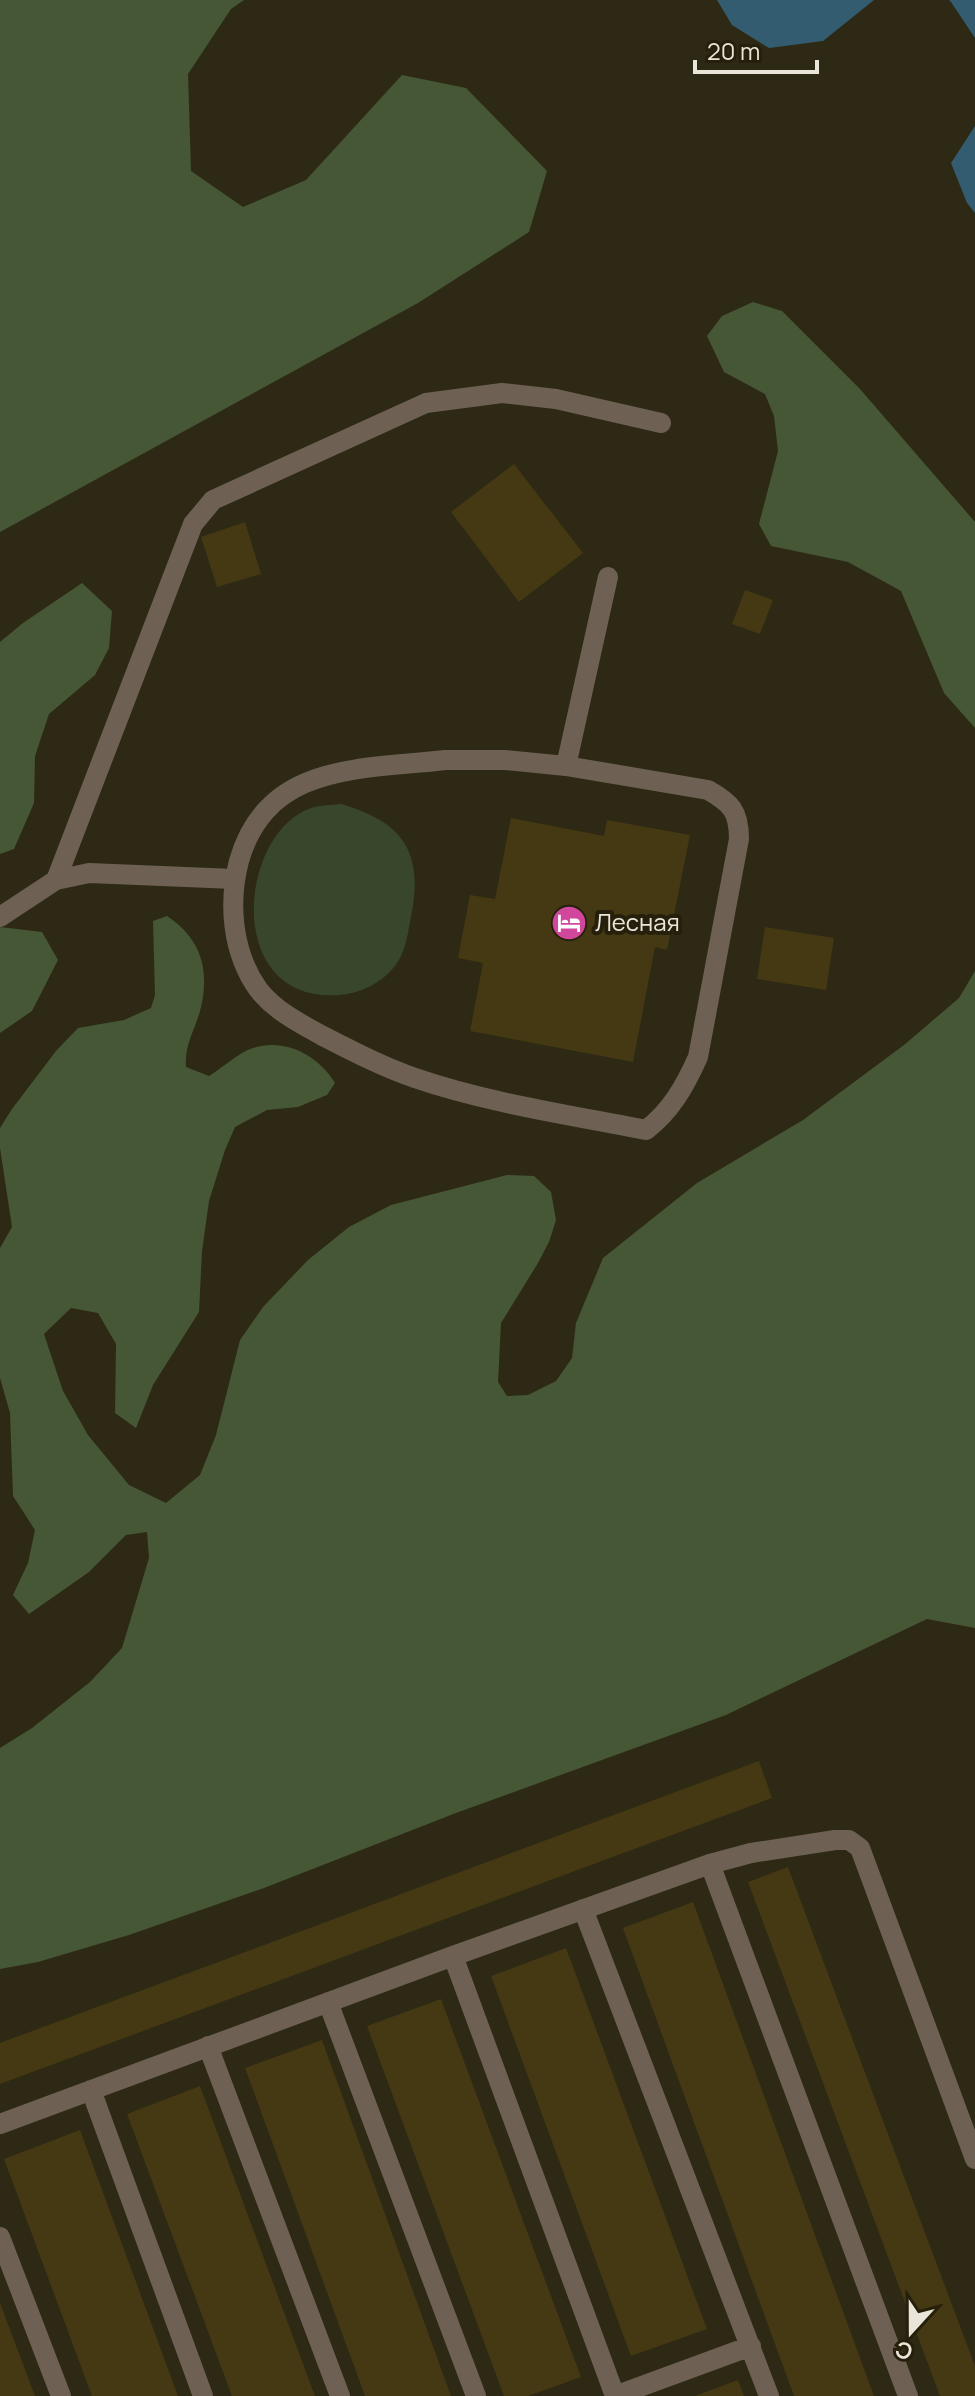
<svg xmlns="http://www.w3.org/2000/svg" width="975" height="2396" font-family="Manrope,sans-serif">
	<rect width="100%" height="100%" fill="#2e2914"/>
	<path fill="#38462c" d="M341 804C404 822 424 853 411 917 408 932 406 950 397 963 384 982 362 993 340 995 222 1004 238 833 311 808 320 805 331 805 341 804Z"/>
	<path fill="#465735" d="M0 0H244L231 9 188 74 191 171 243 207 306 180 402 75 466 88 547 171 529 232 418 303 0 532Z
		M753 302 782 311 860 389 975 522V728L944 693 901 591 848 562 771 546 759 524 778 451 774 416 765 394 724 372 707 336 722 316Z
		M82 583 112 611 109 648 95 675 49 714 35 756 34 803 14 849 0 854V642L23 623Z
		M167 916C200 938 210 968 201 1007 196 1029 184 1044 186 1067L209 1076C222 1068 238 1053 253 1048 285 1038 318 1055 335 1083L327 1095 298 1107 267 1110 235 1127 225 1150 209 1201 202 1251 199 1312 153 1385 136 1428 115 1413 116 1344 98 1313 71 1308 44 1334 63 1391 88 1435 129 1485 166 1503 200 1475 216 1435 240 1340 263 1307 308 1260 349 1227 391 1205 507 1175 534 1176 551 1192 556 1220 549 1242 538 1263 501 1323 498 1382 507 1396 528 1395 556 1381 572 1358 576 1323 603 1258 697 1183 803 1120 904 1045 959 998 975 971V1628L927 1619 726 1715 456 1813 264 1888 129 1935 38 1962 0 1969V1748L32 1728 90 1682 122 1648 149 1558 147 1532 126 1535 89 1572 29 1614 13 1595 28 1563 35 1530 13 1496 10 1413 0 1378V1248L12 1227 0 1148V1128L12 1109 56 1051 78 1028 124 1020 151 1008 155 995 153 921Z
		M0 927 42 932 58 960 32 1011 0 1033Z"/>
	<path fill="#335c71" d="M717 0H874L823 41 769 48 732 25Z
		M949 0H975V38L951 2Z
		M975 126V213L967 203 951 163Z"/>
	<path fill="#443912" d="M514 464 583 553 519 602 451 512Z
		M245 522 261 574 217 587 201 537Z
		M745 590 773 600 760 634 732 624Z
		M511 818 604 836 607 820 690 835 667 950 655 947 633 1062 470 1031 483 963 458 958 470 895 495 899Z
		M765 927 834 938 826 990 757 979Z
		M759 1761 772 1798 0 2084V2043Z
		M788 1867 975 2366V2396H940L748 1882Z
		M693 1902 874 2396H794L623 1928Z
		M566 1948 707 2329 631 2356 491 1976Z
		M441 1999 581 2377 528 2396H504L367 2026Z
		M322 2040 451 2396H365L245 2068Z
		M200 2086 315 2396H232L127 2114Z
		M80 2130 178 2396H92L4 2159Z
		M0 2303 35 2396H0Z
		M738 2380 744 2396H695Z"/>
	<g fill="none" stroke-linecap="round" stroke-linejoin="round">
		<path stroke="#6e6154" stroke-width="20" d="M445 760H505L566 766 708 790C731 803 739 811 739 839L698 1057C685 1086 671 1111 646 1130 570 1115 488 1103 415 1078 383 1067 352 1051 321 1035 299 1023 274 1010 258 989 232 952 228 903 239 861 267 762 362 770 445 760Z
			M566 766 608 577
			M56 880 193 524 213 500 426 403 502 393 556 399 661 423
			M0 917 56 880 89 873 234 879
			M710 1864 908 2396
			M583 1909 769 2396
			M453 1956 615 2396
			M328 2002 476 2396
			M208 2046 340 2396
			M91 2090 203 2396
			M0 2124 453 1956 710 1864 751 1853 835 1840H849L860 1848 975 2159
			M0 2237 61 2396
			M615 2396 751 2346"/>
	</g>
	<defs>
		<symbol id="hotel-disc" viewBox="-11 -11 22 22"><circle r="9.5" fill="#d1479c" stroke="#251f0b"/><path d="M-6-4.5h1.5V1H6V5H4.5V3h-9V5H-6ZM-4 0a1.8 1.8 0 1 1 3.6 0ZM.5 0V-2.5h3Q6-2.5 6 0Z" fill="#fff"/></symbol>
	</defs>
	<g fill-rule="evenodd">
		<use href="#hotel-disc" x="549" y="903" width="40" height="40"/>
	</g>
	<g text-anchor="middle" stroke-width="8" stroke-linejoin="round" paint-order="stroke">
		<g font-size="24" fill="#e9e6d9" stroke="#251f0b" text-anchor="start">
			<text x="595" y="931">Лесная</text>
		</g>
	</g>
	<g transform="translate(911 2332) rotate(201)" stroke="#251f0b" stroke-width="6" paint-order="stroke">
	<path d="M0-6L14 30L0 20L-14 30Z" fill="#e9e6d9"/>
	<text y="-12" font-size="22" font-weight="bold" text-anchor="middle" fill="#e9e6d9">С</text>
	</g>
	<path d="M695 60v12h122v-12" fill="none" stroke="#e9e6d9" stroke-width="4"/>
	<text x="707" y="60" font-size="24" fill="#e9e6d9" stroke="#251f0b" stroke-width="6" paint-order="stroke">20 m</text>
</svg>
